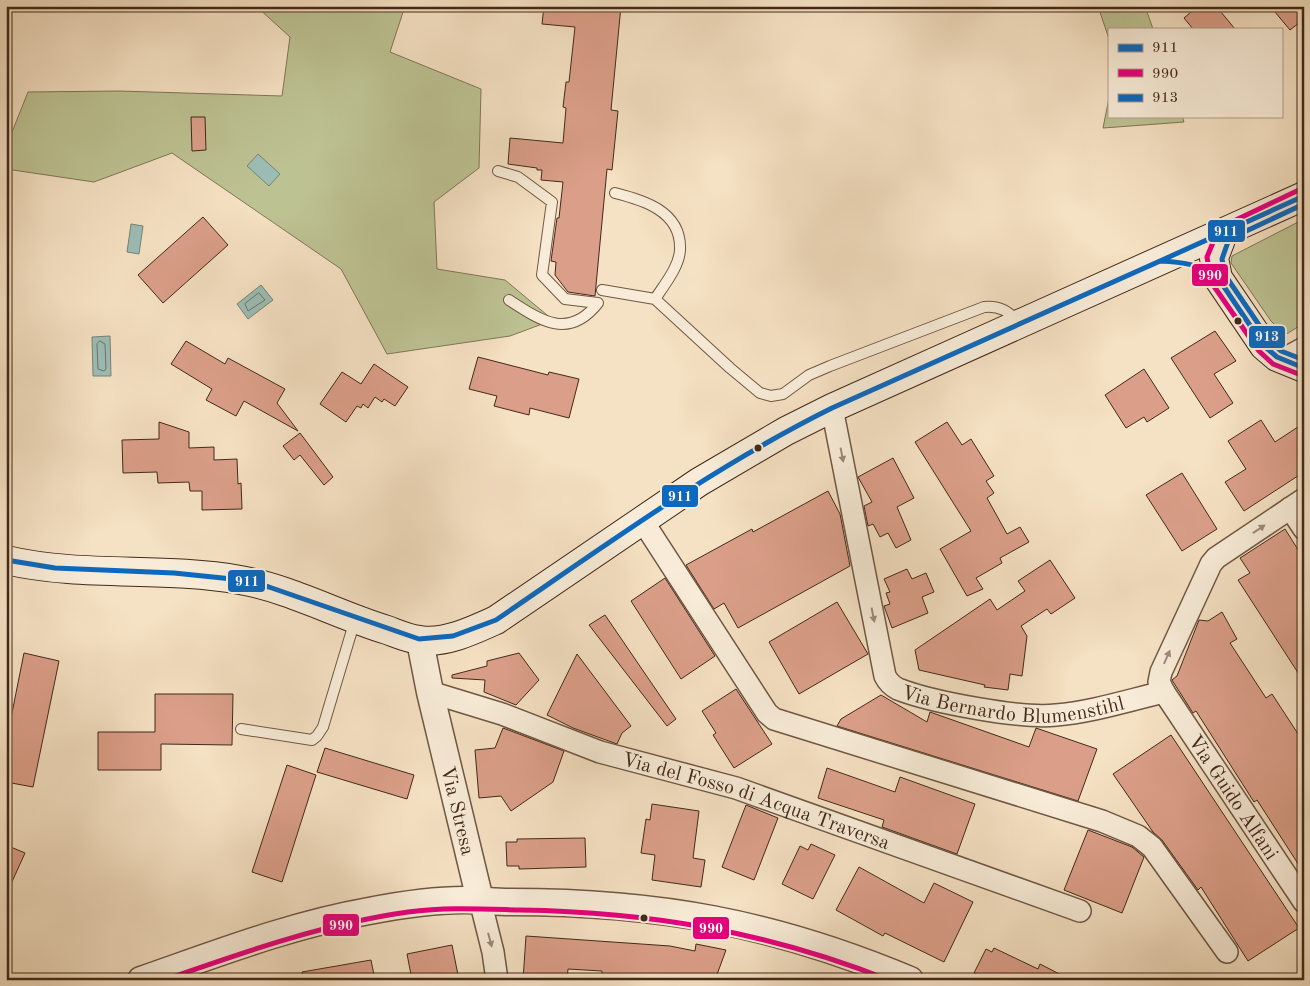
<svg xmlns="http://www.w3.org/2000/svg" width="1310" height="986" font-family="'Old Standard TT',serif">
	<rect width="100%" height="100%" fill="#f5e1c3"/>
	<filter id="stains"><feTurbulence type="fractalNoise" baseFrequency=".004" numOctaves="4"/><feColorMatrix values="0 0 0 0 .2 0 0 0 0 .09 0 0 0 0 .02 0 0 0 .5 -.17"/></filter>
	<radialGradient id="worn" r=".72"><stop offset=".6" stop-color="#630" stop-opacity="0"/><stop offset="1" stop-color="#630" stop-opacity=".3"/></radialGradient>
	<path fill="#bdc293" stroke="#807656" d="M256 6H405L390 52 481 89 479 168 434 202 437 269 505 280 553 320 510 336 387 354 341 269 172 153 94 182 6 169V147L28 92 119 91 282 96 290 37Z
		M1098 6H1145L1153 29H1109V39Z
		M1109 98V116H1182L1184 122 1103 128Z
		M1304 219V323L1285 335 1271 321 1231 263 1232 256Z"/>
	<path fill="#9cbdb6" stroke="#788277" d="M258 154 280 174 269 186 247 166Z
		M131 224 143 226 139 254 127 252Z
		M261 285 273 300 248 319 237 304Z
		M110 336 111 376H93L92 337Z"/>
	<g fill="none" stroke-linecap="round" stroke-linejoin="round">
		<path stroke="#707368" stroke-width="1" d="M259 293 265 300 248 311 245 304Z
			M100 341 105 344 106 369 104 371 98 369 97 344Z"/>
	</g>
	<path fill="#db9f89" stroke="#432919" d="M544 6H621L611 110 618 111 612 170 607 169 595 296 568 292 555 275 556 262 551 261 557 218H559L563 182 541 180 542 170H537V168L508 164 510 138 563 143 566 108 563 107 566 82H569L575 27 542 24Z
		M1198 6H1216L1235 29H1193L1184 18Z
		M1270 6H1304V19L1290 30Z
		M191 117H205L206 150 192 151Z
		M203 217 228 245 163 303 138 275Z
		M1215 331 1236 361 1214 374 1233 403 1210 418 1171 358Z
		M186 341 225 364 228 358 285 389 277 403 298 431 244 401 236 416 206 400 212 389 171 364Z
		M478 357 548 375 549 372 579 379 569 418 530 408 529 415 494 406 497 396 469 389Z
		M374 364 408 387 395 406 384 399 382 402 375 397 368 408 363 404 361 408 357 406 346 422 320 404 342 372 361 384Z
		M1144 369 1169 408 1147 422 1144 417 1126 428 1105 395Z
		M1261 420 1275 442 1304 423V472L1244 511 1225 482 1246 469 1228 441Z
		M159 422 189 432V448L214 447V460L237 459 238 484 241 483 242 509 202 510V491H190L189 482 158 483 157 472 123 473 122 440 159 439Z
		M947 422 962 445 971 439 994 476 986 481 994 493 987 498 1007 534 1020 527 1029 542 1000 558 1002 563 976 578 983 589 967 596 940 549 971 531 915 442Z
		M300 433 333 477 324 485 300 455 294 460 283 446Z
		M893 458 914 498 897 507 911 540 896 548 888 533 880 537 873 524 868 526 864 506 872 502 858 477Z
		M1182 473 1217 529 1182 551 1146 495Z
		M828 491 840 514 850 566 738 628 724 603 714 609 686 565 752 529 753 532Z
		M1285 529 1304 559V682L1238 580 1250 573 1240 558Z
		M1050 560 1075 598 1051 614 1047 609 1021 626 1027 636 1022 676 1010 674 1008 690 984 687 985 685 919 670 915 650 990 599 997 610 1025 591 1018 581Z
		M907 569 912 579 926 573 934 592 922 597 928 613 892 628 884 606 890 604 886 593 890 592 884 579Z
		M665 578 715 656 681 679 631 601Z
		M837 602 868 654 799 694 769 642Z
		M1222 612 1237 639 1230 643 1266 698 1272 694 1304 743V873L1257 800 1254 802 1196 711 1193 713 1172 680 1177 676 1199 620 1208 621Z
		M605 615 676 719 667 726 589 625Z
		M24 653 59 661 33 787 6 782V717L11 718Z
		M519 653 539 680 516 705 484 692 485 680 452 678V675L487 666V661Z
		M577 654 631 726 622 733 617 744 573 728 547 715Z
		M736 689 772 744 734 768 713 735 716 733 702 711Z
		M155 694H233L232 745 161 744V770H98V732H155Z
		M881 695 927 722 930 712 1029 747 1036 728 1097 749 1078 801 837 726 841 719Z
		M503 728 564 751 553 782 511 811 501 796 479 798 475 750 495 748Z
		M1171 735 1299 928 1248 961 1201 887 1198 890 1162 840 1153 832 1113 774Z
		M325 748 414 775 407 799 317 772Z
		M287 765 316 775 282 882 252 872Z
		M827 768 895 792 900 777 975 804 957 854 882 827 884 820 818 798Z
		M652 804 699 811 693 858 705 860 701 887 652 880 655 855 641 853 646 819 650 820Z
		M746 805 778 818 754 880 722 867Z
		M1088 830 1132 847 1144 857 1122 913 1064 890Z
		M585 838 586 867 519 869V866H507L506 842H517V839Z
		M811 844 835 855 813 899 782 884 800 846 808 850Z
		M6 845 25 853 6 895Z
		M859 867 924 903 934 883 973 902 944 962 885 933 883 936 836 910Z
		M526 936 670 946 695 951 696 944 726 950 715 980H602V971L568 969 567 980H523Z
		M452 945 459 980H412L407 954Z
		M994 948 1038 969 1040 964 1071 980H1002L992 975 989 980 974 973 986 949 992 952Z
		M371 960 375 980H303L302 972Z"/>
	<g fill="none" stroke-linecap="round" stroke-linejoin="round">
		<defs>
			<path id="service" d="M498 171 518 177 552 202 542 275 565 299 598 303
				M615 193C643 200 680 211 680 247 681 265 664 285 655 299
				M602 290 655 299 730 368 760 393 771 396 783 394 809 375 830 366 984 307C1000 305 1009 312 1020 323
				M509 300C541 321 569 340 598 303
				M241 729 312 740 317 736 323 727 355 620"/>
			<g id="minor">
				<path d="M1282 360 1304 348"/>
				<path id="s1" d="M832 408 885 676C888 682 892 686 898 689 931 702 1021 719 1056 715 1092 712 1129 700 1164 692L1159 682 1161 672 1211 564 1216 558 1304 499"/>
				<path d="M1290 508 1304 529"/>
				<path d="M642 520 767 713 774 719 1102 821 1138 836 1152 847 1227 952"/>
				<path id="s2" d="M430 692 502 714 600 752 736 788 1080 911"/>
				<path id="s3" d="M1164 692 1304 902"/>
				<path d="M480 900 493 952 497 980"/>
			</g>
			<g id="tertiary">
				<path id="s4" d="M420 641 430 692 480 900"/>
				<path d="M141 980C216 954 290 925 369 911 400 905 432 900 464 900 480 900 495 902 511 902 658 902 774 923 910 980"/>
			</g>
			<path id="secondary" d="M1223 234 1214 258 1218 278 1264 346 1277 357 1304 368
				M6 560C83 578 163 566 240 580 291 589 338 615 387 630 398 634 409 639 420 640 445 644 474 630 496 620L699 482 786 431 832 408 1304 196"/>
		</defs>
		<use href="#service" stroke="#705744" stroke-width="12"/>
		<use href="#minor" stroke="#705744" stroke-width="24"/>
		<use href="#tertiary" stroke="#705744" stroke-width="29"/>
		<use href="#secondary" stroke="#432919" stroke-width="30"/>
		<use href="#service" stroke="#f8ecd8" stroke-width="10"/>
		<use href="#minor" stroke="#f8ecd8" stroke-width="21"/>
		<use href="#tertiary" stroke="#f8ecd8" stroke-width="26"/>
		<use href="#secondary" stroke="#f8ecd8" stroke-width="28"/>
		<defs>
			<path id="bus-1" d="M1149 266 1304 196
				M6 560 55 568 174 573 242 580 269 587 419 639 453 636 496 620C606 545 713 467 832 408L1160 261C1182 262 1200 264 1218 278L1264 346 1277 357 1304 368"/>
			<path id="bus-2" d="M1301 189 1219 228 1207 257 1211 282 1259 351 1273 364 1301 375
				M164 980C244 952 323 924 408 912 446 907 482 909 520 910 650 912 768 932 889 980"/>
			<path id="bus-3" d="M1304 204 1229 239 1222 259 1225 275 1270 341 1281 351 1304 360"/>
		</defs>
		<use href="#bus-1" stroke="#f8ecd8" stroke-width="9"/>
		<use href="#bus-2" stroke="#f8ecd8" stroke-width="9"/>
		<use href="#bus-3" stroke="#f8ecd8" stroke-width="9"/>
		<use href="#bus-1" stroke="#0c69bf" stroke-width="5"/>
		<use href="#bus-2" stroke="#e5007d" stroke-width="5"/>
		<use href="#bus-3" stroke="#0c69bf" stroke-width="5"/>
	</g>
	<defs><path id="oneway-solid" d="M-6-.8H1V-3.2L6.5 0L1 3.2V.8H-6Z" transform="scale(1.25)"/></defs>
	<g fill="#9e8a78">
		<use href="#oneway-solid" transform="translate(842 455) rotate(79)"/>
		<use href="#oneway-solid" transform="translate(1259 529) rotate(-34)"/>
		<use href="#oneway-solid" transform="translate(873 615) rotate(79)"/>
		<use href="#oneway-solid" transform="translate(1167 657) rotate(-66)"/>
		<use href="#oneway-solid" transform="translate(490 940) rotate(75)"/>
	</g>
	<g fill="#432919" stroke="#f8ecd8" stroke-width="2">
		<circle cx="1238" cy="321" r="4.5"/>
		<circle cx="758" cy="448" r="4.5"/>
		<circle cx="644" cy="918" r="4.5"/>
	</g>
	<g text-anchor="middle" stroke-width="4" stroke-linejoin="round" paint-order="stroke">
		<g font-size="20" fill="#432919" stroke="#f8ecd8">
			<text dy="7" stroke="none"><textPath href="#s1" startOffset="409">Via Bernardo Blumenstihl</textPath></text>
			<text dy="7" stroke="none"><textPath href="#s3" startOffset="126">Via Guido Alfani</textPath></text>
			<text dy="7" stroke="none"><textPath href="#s2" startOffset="344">Via del Fosso di Acqua Traversa</textPath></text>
			<text dy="7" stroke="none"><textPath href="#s4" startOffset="174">Via Stresa</textPath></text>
		</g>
	</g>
	<g stroke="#f8ecd8" stroke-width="2">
		<rect x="1207" y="219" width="39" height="24" rx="5" fill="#0c69bf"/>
		<rect x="1191" y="263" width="38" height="24" rx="5" fill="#e5007d"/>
		<rect x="1248" y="325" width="38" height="24" rx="5" fill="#0c69bf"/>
		<rect x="661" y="484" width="38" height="24" rx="5" fill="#0c69bf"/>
		<rect x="227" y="569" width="39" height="24" rx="5" fill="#0c69bf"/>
		<rect x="322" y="913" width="38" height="24" rx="5" fill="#e5007d"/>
		<rect x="692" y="916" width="38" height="24" rx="5" fill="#e5007d"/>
	</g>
	<g font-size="14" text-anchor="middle" font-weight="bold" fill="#fff">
		<text x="1226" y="236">911</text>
		<text x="1210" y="280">990</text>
		<text x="1267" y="341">913</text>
		<text x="680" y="501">911</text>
		<text x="247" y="586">911</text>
		<text x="341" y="930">990</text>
		<text x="711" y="933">990</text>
	</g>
	<rect width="1310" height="986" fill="none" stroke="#f5e1c3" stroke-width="25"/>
	<rect x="8" y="8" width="1295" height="971" fill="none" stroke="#432919" stroke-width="2.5"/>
	<rect x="12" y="12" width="1285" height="961" fill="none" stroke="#432919"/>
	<rect x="1108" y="28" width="175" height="90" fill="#f8ecd8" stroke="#b09e8c"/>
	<rect x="1118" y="44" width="25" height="8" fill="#0c69bf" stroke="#b09e8c"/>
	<text x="1152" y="52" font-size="15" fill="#432919">911</text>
	<rect x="1118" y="69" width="25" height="8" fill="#e5007d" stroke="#b09e8c"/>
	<text x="1152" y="78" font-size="15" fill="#432919">990</text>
	<rect x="1118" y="94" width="25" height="8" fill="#0c69bf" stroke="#b09e8c"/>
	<text x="1152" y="102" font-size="15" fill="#432919">913</text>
	<rect width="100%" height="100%" filter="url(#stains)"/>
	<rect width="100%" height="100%" fill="url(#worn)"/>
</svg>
